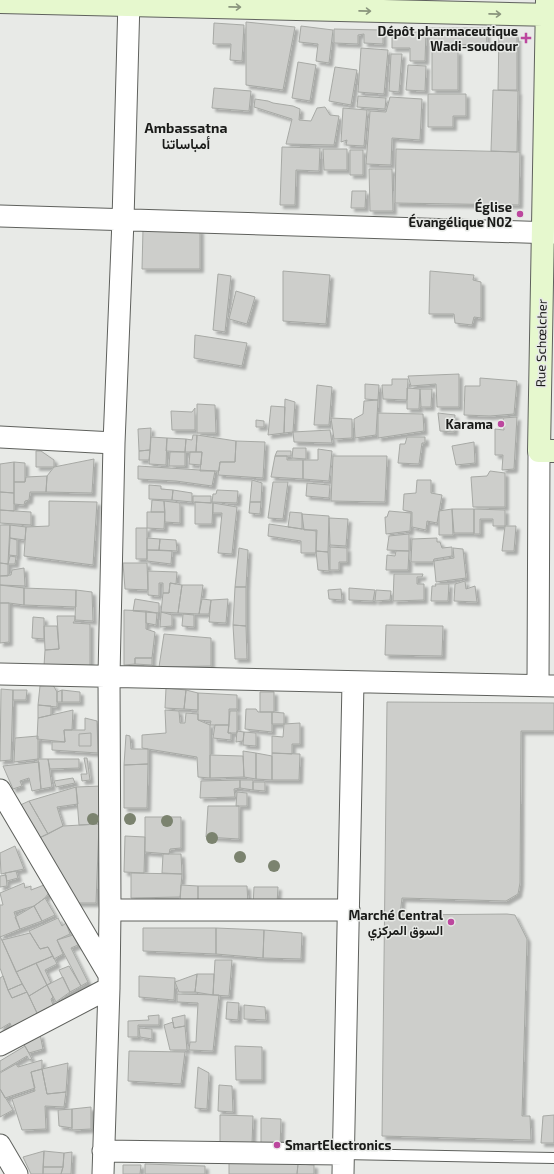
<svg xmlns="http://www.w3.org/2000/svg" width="554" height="1174" font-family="'Exo 2',Vazirmatn,sans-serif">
	<defs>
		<filter id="shadow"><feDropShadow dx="3.5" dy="3.5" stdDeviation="1" flood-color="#0004"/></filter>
	</defs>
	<rect width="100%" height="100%" fill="#e8eae7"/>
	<path fill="#cdcecb" stroke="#a7a9a5" filter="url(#shadow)" d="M246 22 295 27 283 90 246 85Z
		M214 23 244 25 242 61 230 60 231 44H213Z
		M301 26 333 30 329 63 316 61 318 44 299 42Z
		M429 28H486L487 45 429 44Z
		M334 29 383 30V44L364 43V34L358 35V44L334 43Z
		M392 32H426L425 61H410V48H392Z
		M499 34H517V90H498Z
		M361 48 388 50 384 94 358 92Z
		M432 51H458V90H432Z
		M391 54H402L399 92 389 91Z
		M298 62 316 65 310 101 292 98Z
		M408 65 426 66 425 91 406 90Z
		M335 67 357 70 351 105 329 101Z
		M214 88 251 91 249 111 212 108Z
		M493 90 518 91 517 152 491 151Z
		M428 94H466V116H453V127H428Z
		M358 96 386 98 385 109 357 107Z
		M390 97 422 99 420 140 392 138 391 165 366 164 370 111 386 112Z
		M255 99 268 101 273 103 293 106 300 109 299 120 311 121 317 108 325 107 330 115 339 116 334 145 286 144 292 119 254 107Z
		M343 108 367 110 364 146 346 145 347 140 341 142Z
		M282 147 320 148 319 171 296 170 295 205H280Z
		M323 149H347V170H324Z
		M396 149 520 152 519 205 395 203Z
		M350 150H363V175H350Z
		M369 169H392L393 211H370Z
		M352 191H366L365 208H351Z
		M143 229 200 230V269H142Z
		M283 271 330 275 326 324 283 321Z
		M430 271 474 275 473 280 481 282V318L474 317 472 325 455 323 454 314H429Z
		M218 274 231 276 225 332 213 330Z
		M236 291 255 297 247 324 229 319Z
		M195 335 247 343 242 366 194 358Z
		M459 374V407H437L436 384 411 386 408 376Z
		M480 378 517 381 514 414 490 416 464 415 465 386H480Z
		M392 379H408L407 400 383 399 382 385H392Z
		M365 384 379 385 378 400 365 399Z
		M317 385 332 387 329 425H314Z
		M407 388 420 389 419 409H407Z
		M420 389H432L431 407H421Z
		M285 399 295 402 293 432 284 433Z
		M378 400 376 435 355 438 354 419 363 414 364 401Z
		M197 404 215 405 216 433H197Z
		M271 406 285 407 284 433 268 435Z
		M195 408V430H172L171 411 192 412Z
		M378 413 423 414 424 431 378 438Z
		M438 413 455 415 454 432 440 431Z
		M517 417 514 469 502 470 503 455H495V429L504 430 503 418Z
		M331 418 352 419V438L334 439Z
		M256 420 264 421V427H256Z
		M151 428 150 450 139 451 138 429Z
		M330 430 332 443 294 442 293 432Z
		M193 435H197L196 452H185L186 439 192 440Z
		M197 435 236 441 235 462H220L219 471H200L202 452H196Z
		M151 437 167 438 166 465 149 464Z
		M407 437H425V443H422L419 464 398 463 400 444H405Z
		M167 438 186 439 185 452 166 451Z
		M236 441 265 442 263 478 218 475 220 462H235Z
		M474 442 475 463 456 465 452 446Z
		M293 448H306V459L292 458Z
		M318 449 332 451 329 481 303 479V460H318Z
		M150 450 149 460H139V451Z
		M36 451H41L54 460V467H36Z
		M277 451H291V456H275Z
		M170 452H185V466H169Z
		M190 452H202L201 465 189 464Z
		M275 456H287V460H303V479L271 477Z
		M333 456H387L385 502 331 501Z
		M94 459 92 493 46 492 47 476 54 467Z
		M14 462V493L0 492V464Z
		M14 462 25 463V482H14Z
		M138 466 215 471 212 486 176 481 138 479Z
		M490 471 505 473V507H473L471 477 487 476Z
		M47 476 46 492H30L29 500 25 501 24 505 14 504V482H25L26 477Z
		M252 480 262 483 261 502H250Z
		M417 480H431V493L442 495 437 523 427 521 426 530 412 527V512L403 510 404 494 416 493Z
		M273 482H288L283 519 268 518Z
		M307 483 330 485 329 498 306 496Z
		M149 485 161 486V489L173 490 172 500 149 499Z
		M173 490 192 493V502L172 500Z
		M217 490 238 491 237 503 212 502 213 494H216Z
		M0 492 14 493V511L0 510Z
		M193 496H211V503L193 502Z
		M152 500 164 501 165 512H151Z
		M49 501 97 502 93 565 24 556 26 527 49 526Z
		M164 501 180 503V523L165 522Z
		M195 502 213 503 212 524H195Z
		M250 502H261L260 514 249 513Z
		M213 503 237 507 232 554 218 553 222 513H213Z
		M452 509H474V533H454Z
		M452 509 453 535H439V511Z
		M474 509 505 510V526H493V519H480V534H474Z
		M0 510 31 512V525L0 523Z
		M389 511 411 513 410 531 386 534 385 517H387Z
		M147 512H165L164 529 147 528Z
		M290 512 302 513V529L288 527Z
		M302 514 329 516 328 552 316 551 317 530H304Z
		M329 518 348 519 346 546 330 545Z
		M269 524 316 531V553H301V541L268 536Z
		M0 525H10L8 564 0 563Z
		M10 525 26 527 25 540 10 538Z
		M505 526H516L514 551H502Z
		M136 528H147V559H136Z
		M409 534V551L387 550 389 536Z
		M10 538 17 540V556L9 555Z
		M147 538 160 539 159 550H147Z
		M437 538V542H440L442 548 452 547V556L434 559 433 562H411L412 539Z
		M160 539 176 540 177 551 159 550Z
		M330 547 347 548V562H339V570H330Z
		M239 548 248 550 246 587H235Z
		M453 548 463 549 466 578 436 582 434 561 454 558Z
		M147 550 172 551 171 564 147 561Z
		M316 551 328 552 329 571 318 570Z
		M396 551H409L408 570H386L387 555 395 556Z
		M10 556 16 557 15 564H8Z
		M0 563 8 564V576H0Z
		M123 563H147L148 590 125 589Z
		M24 568 25 586 0 585V576L11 575 12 570Z
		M148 571 177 572 176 584 170 583 169 593H163V583H159V596L148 595Z
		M394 574H423L422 577H417V584H424V600L393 601Z
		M465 581 466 589 475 586 477 602 454 601 455 584Z
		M170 583 182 585 178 613 161 612 163 593H169Z
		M435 584H449L448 601H431L432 586H436Z
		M0 585 24 588V605L9 603H0Z
		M182 585H203L199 614 178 613Z
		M235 587H246V626L233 625Z
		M24 588 76 590V607L24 605Z
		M349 588 375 590 373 601 349 600Z
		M341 589 342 600 329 599 328 590Z
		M76 590 92 592 93 621 75 620Z
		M376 590 391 591 390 600 375 601Z
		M135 599 159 603V612L157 613 133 611Z
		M202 599 211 600 209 614H199Z
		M228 599 226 623 209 622 211 600Z
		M0 603H9V642L0 643Z
		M124 610 146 611V629L155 632 152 658H135V664L124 665Z
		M146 611 157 613 156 625 146 623Z
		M161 612 172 615V626L160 627Z
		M183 614 194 615V627L182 626Z
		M57 616H75V620L73 623 90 624V666H44L45 650 59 649Z
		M33 617 44 618V639L32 638Z
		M233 625 246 626 247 659H235Z
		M386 625 443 626 442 656 385 655Z
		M44 626H57L59 649 45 650Z
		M164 634 211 638V666L159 667Z
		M135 658H152V665L135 664Z
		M53 685 57 692V707L38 705 40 686Z
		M166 688 186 690 184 709 165 708Z
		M1 689 13 690 11 760 0 761Z
		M13 690H27L26 700H13Z
		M62 690 80 692V702H62Z
		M62 690V702H57V692Z
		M186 690 198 693V710L184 709Z
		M260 692H274V712H260Z
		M198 693 237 695V709H229V725H210L211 721 198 720Z
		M387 702 554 703V731H521L520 883 518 894 506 901 402 898 400 915 507 914 515 915 527 939 522 1116H530L531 1140 382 1136Z
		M38 705 51 706V715L38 718Z
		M246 709H256L258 712H272V732L245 729Z
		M73 710 72 730H64L65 742 37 739 38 718Z
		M165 710 179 711 180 723H185L186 713 198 714V720L210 725V778L198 777 197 757 142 748V735L166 733Z
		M230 711H237V733H228Z
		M272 712 284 713V724H272Z
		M85 718 97 721 98 753 52 750V742H65L64 730H85Z
		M300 723V744H292V754L272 753V736L283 737 284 724Z
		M215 725H229L228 733H231V740L213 738Z
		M237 731 244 732 243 741 236 742Z
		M244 732 256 733V746L243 745Z
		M91 733V746H79V734Z
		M126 735 130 736 131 749H148V764L124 765Z
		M38 736V759L14 762 15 738Z
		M243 751 256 753V779L244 777Z
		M256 753 272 756V780L256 779Z
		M272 753 300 754 299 780H272Z
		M210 755 243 756 244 777 210 778Z
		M84 758H87L90 780 82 781 81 774H87Z
		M38 759H48L52 787 41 789Z
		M48 759H79V768L50 769Z
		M39 762 41 789 32 791 29 778 20 781 22 786 13 789 3 766Z
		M148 764 147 808H124V765Z
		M73 778 75 783 56 787 54 781Z
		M240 780V788L234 789 235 797 200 798 201 781Z
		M240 780H253V790L240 788Z
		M253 782H265V791L253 790Z
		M101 786 99 824 79 825 76 787Z
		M76 787 78 804 57 807 63 826 48 834 29 801Z
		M237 792 247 793V806H236Z
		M29 801 48 834 33 841 14 808Z
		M208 806H239V839L206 837Z
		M145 817H181V848L170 849 169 854 145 852Z
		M99 824 96 903H72L33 841 63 826Z
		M125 836 145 837 144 873 124 872Z
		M15 846 24 869 1 874 0 853Z
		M163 854H181L182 874 162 873Z
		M16 871 18 878 7 881 5 873Z
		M131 873 182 874 180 897 131 898Z
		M6 875 7 886 0 887V876Z
		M24 883 25 888 31 886V890L44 885 50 891 45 898 34 906 14 912 20 929 0 937V905H3L0 893Z
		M181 885 198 886V904H180Z
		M198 886H247L248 904H198Z
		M254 887H278L277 905 253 906Z
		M45 898 55 915 42 921 34 906Z
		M34 906 42 921 20 929 15 917Z
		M58 918 62 926 66 923 70 934 57 940 63 954 54 959 48 947 40 949 29 931Z
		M143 928H216V954L143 951Z
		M216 928 264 930 263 958 216 954Z
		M264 930 302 933 301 959 263 958Z
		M30 933 40 949 48 947 53 956 16 972 2 940Z
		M73 935 78 945 71 948 88 982 81 986 57 940Z
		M0 936 22 984 8 990 0 968Z
		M53 956 57 964 45 970 51 983 47 985 36 963Z
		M215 960H232L229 996 213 995Z
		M36 963 47 985 29 996 16 972Z
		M69 966 81 986 70 992 59 970Z
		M197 974H214L213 995 195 992Z
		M197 974 195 992H179L175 982Z
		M3 976 8 990 12 998 27 992 37 1013 12 1028 10 1023 0 1029V978Z
		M139 976 175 978 174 1000 139 997Z
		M63 977 70 992 56 1002 47 985Z
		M22 984 27 992 12 998 8 990Z
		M47 985 53 997 51 999 53 1005 37 1013 29 996Z
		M177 994 219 995 213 1051 189 1050 190 1042H196L198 1003 177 1002Z
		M227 1002 239 1003 238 1020 226 1019Z
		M244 1005 265 1007 266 1020 244 1019Z
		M159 1015V1025H138V1037H128V1021L149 1020 148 1016Z
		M185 1015V1026L174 1028 172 1018Z
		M173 1022 174 1028 185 1026 187 1050H170L164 1025Z
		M139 1028 152 1029V1039L140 1037Z
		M40 1034 43 1049 29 1053 23 1043Z
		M25 1046 32 1059 29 1060 27 1056 0 1072V1061Z
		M235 1046 262 1047V1080H236Z
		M129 1051 185 1052 181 1084 128 1081Z
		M42 1060V1069L31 1072 35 1088 5 1098 0 1089V1073L16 1064 18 1067Z
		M68 1063 66 1092 47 1094 42 1069Z
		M198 1067 209 1073 207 1109 195 1108Z
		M42 1069 47 1094 66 1092 64 1107 45 1106 46 1129 22 1130 12 1099 35 1091 31 1072Z
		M219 1085 232 1086 233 1112 218 1111Z
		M0 1089 13 1110 0 1117Z
		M91 1107V1129L72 1130V1109Z
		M72 1109V1128L59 1126 58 1110Z
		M220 1115 253 1116 252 1144 220 1142Z
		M554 1115V1143H541L543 1116Z
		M261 1118 281 1119 280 1148H261Z
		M44 1151 64 1153 63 1167H43Z
		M44 1151 43 1174H31L23 1157Z
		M72 1152 71 1174H61L63 1167 64 1153Z
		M229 1159 298 1164 297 1174H229Z
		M145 1164 205 1166V1174H145Z
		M298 1164 314 1165V1174H297Z
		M123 1165H141L140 1174H123Z
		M43 1167H63L61 1174H43Z"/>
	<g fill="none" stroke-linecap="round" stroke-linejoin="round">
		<defs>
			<path id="lane" d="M343 1154 554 1158"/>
			<path id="street" d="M0 216 554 233
				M0 437 114 443
				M0 674C185 677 369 683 554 686
				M538 685 539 451
				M0 790 109 975
				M110 910H349
				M0 1045 109 988
				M0 1145 17 1174
				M103 1151 343 1154
				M103 1174 109 988 110 910 109 676 114 443 123 220 129 0
				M343 1174 353 682"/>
			<path id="secondary" d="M547 1 539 451H554
				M0 2 554 15"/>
		</defs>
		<use href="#lane" stroke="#5f615d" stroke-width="12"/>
		<use href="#street" stroke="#5f615d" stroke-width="23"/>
		<use href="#secondary" stroke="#5f615d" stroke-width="24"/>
		<use href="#lane" stroke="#fff" stroke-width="10"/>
		<use href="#street" stroke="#fff" stroke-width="21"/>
		<use href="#secondary" stroke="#e6f8ce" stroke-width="22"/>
	</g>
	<g fill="#7b836f">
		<circle cx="93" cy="819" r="6"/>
		<circle cx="130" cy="819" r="6"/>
		<circle cx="167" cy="821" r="6"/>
		<circle cx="212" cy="838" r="6"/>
		<circle cx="240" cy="857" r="6"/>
		<circle cx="274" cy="866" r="6"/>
	</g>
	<defs><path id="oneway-shaft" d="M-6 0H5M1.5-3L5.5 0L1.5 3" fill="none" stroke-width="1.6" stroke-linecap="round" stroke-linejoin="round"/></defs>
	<g stroke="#8a957d">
		<use href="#oneway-shaft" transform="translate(235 7) rotate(1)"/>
		<use href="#oneway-shaft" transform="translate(365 11) rotate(1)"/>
		<use href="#oneway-shaft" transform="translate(495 14) rotate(1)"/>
	</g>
	<g fill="#bc479e" stroke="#e8eae7" stroke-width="1.5">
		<path d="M524 32h4v4h4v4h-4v4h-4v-4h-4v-4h4z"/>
		<circle cx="520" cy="214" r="4"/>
		<circle cx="501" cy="424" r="4"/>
		<circle cx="451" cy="922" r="4"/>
		<circle cx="277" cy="1145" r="4"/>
	</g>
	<g text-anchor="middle" stroke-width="3" stroke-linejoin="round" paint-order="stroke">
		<g font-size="13" font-weight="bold" fill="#1a1b19" stroke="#e8eae7" text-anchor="end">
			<text x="518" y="36">Dépôt pharmaceutique<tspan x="518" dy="15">Wadi-soudour</tspan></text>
			<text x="512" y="212">Église<tspan x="512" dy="15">Évangélique N02</tspan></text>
			<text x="493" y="429">Karama</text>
			<text x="443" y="920">Marché Central<tspan x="443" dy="15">السوق المركزي</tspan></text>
			<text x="285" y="1150" text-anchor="start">SmartElectronics</text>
		</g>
		<g font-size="13" fill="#1a1b19" stroke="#e8eae7">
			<text transform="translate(541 343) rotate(-89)" y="5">Rue Schœlcher</text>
		</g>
		<g font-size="14" font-weight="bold" fill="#1a1b19" stroke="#e8eae7">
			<text x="186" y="133">Ambassatna<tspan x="186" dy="16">أمباساتنا</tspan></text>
		</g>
	</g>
</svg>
